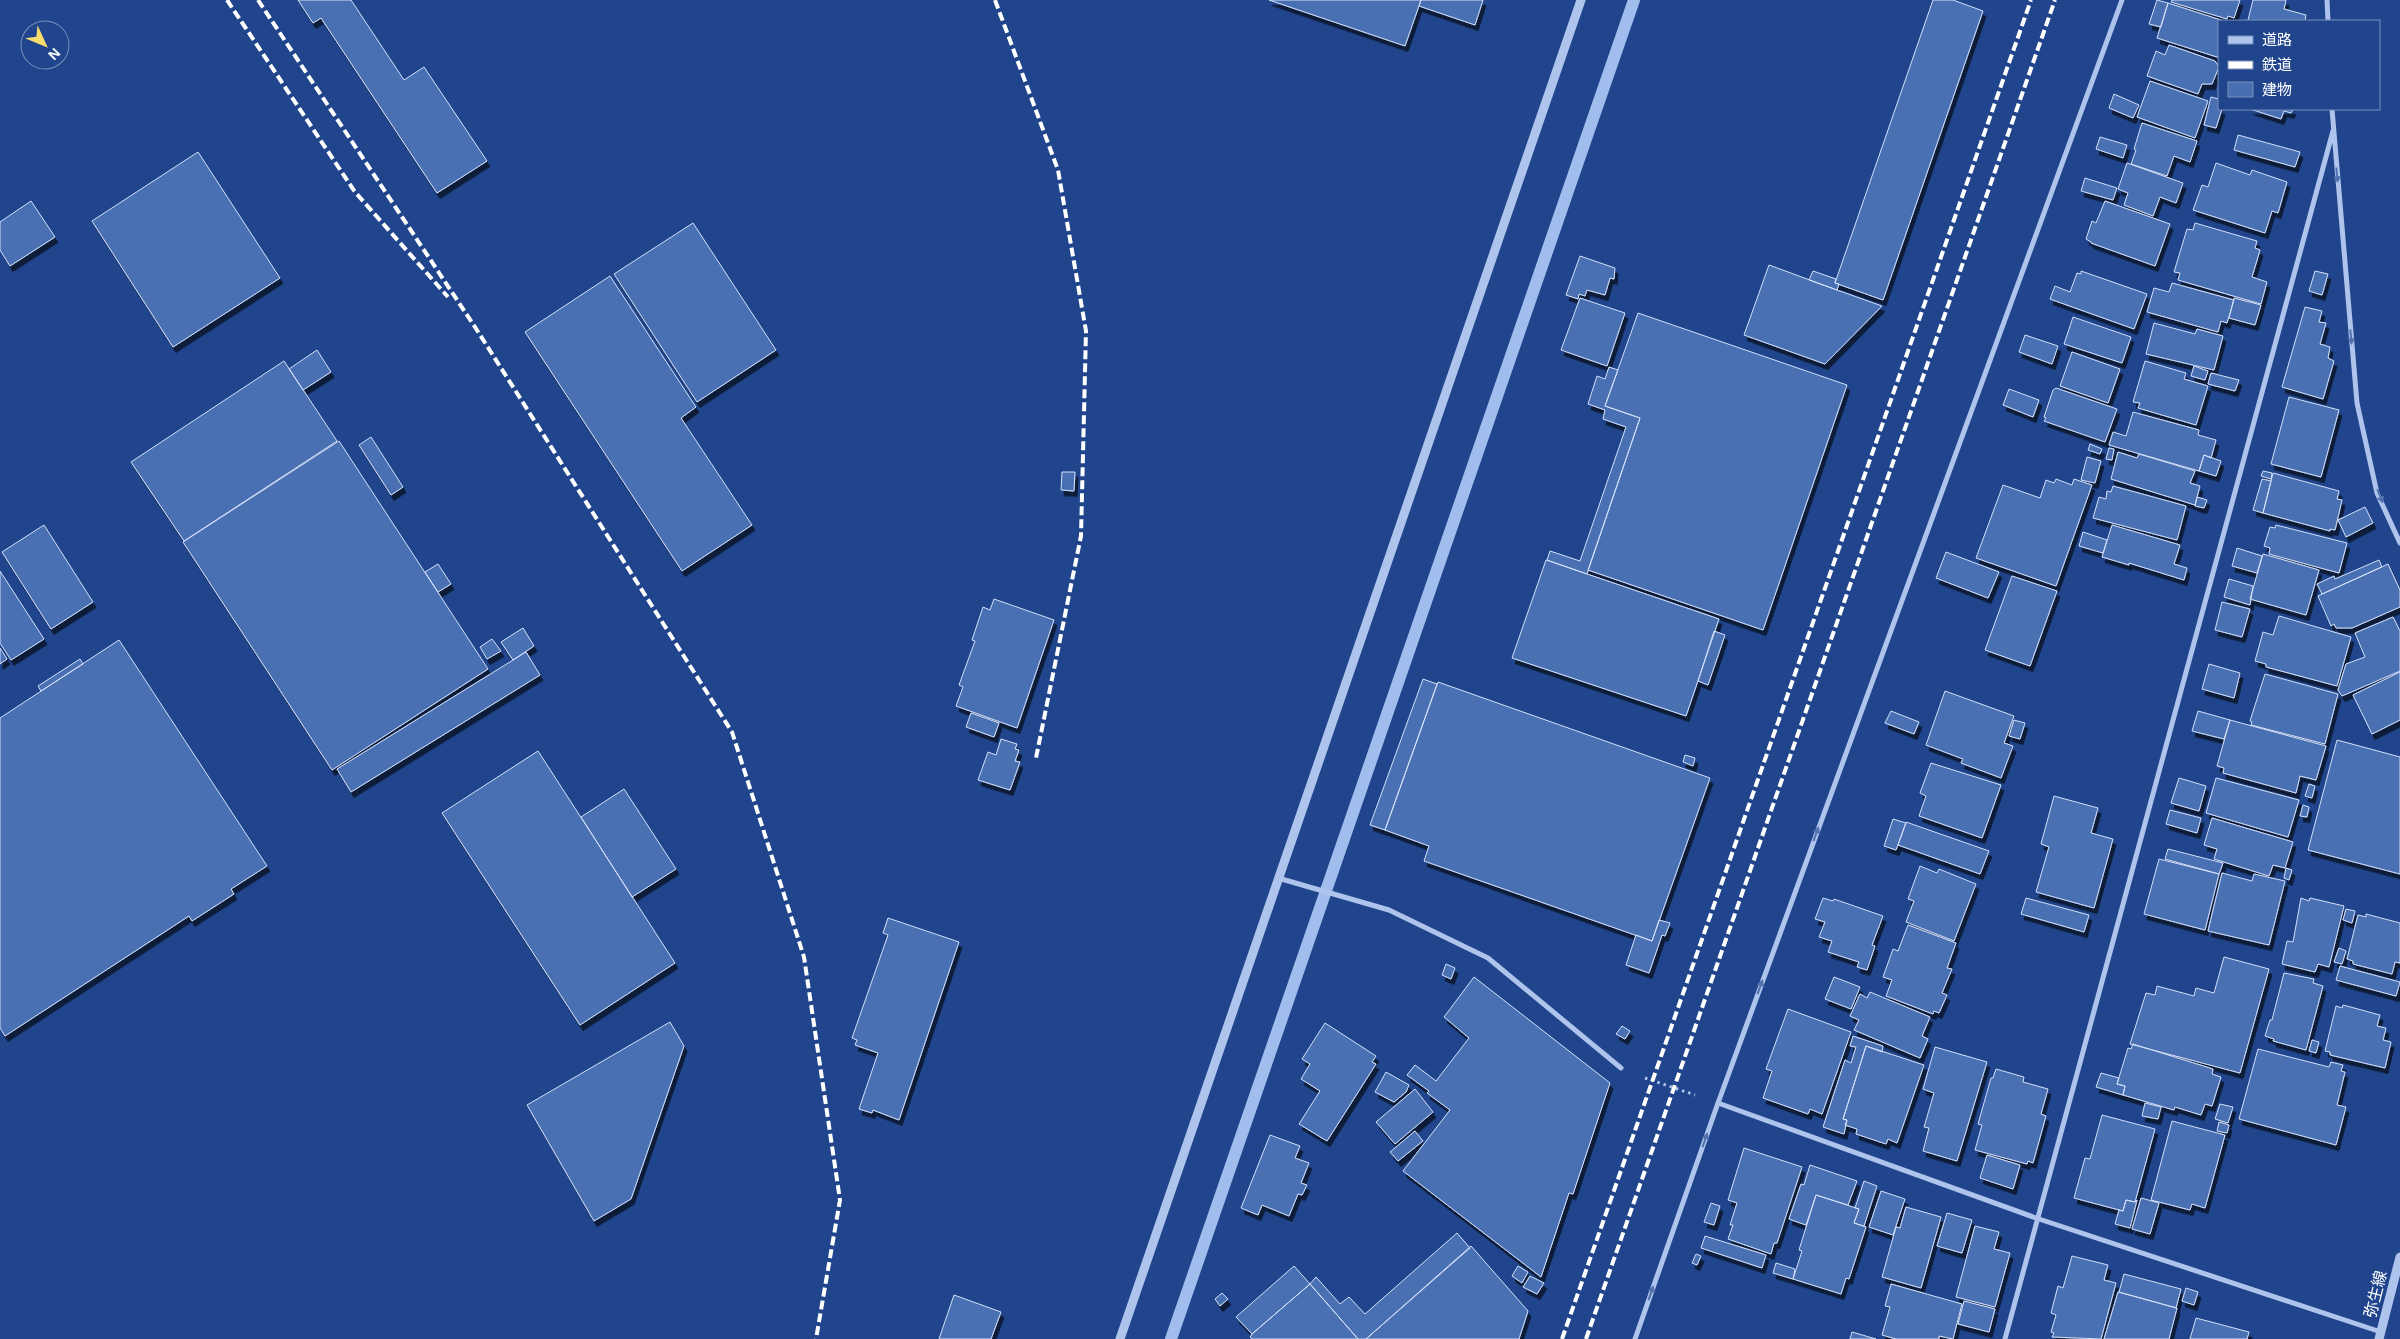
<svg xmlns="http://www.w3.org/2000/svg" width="2400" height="1339" font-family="Helvetica,'Noto Sans JP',sans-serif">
	<defs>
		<filter id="shadow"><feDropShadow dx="3" dy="5.5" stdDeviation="0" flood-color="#0009"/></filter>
	</defs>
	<rect width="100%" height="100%" fill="#20458c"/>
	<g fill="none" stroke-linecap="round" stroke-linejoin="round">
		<path stroke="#a1bded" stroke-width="12" d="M1171 1339 1634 0"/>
	</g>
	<path fill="#496fb3" stroke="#d3e0f9" filter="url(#shadow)" d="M298 0H351L404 80 424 67 487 161 437 193 321 18 313 23Z
		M1269 0H1421L1405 46Z
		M1421 0H1483L1475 25 1419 6Z
		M1933 0H1953L1983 11 1883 300 1835 283Z
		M2157 0 2168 3 2161 27 2149 24Z
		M2172 0H2240L2234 18 2228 16 2227 19 2171 2Z
		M2253 0H2286L2284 9 2306 15 2305 21H2251L2248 20Z
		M2168 3 2224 21H2219V56L2217 57 2157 38Z
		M2169 45 2215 61 2219 67 2212 84H2202L2198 94 2147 76 2156 51 2165 55Z
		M2150 81 2208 101 2195 138 2137 117Z
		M2114 94 2139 105 2133 118 2109 108Z
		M2211 97 2219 99V109H2222L2216 128 2204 125Z
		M2250 109H2293L2291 113 2284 111 2281 119Z
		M2142 123 2197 141 2190 162 2174 156 2167 176 2131 164 2136 150 2134 149Z
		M2238 135 2300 152 2295 167 2234 150Z
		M2100 137 2127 145 2123 158 2096 149Z
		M198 152 280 278 173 347 92 221Z
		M2127 163 2183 183 2176 203 2160 197 2153 216 2124 205 2128 193 2118 189Z
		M2216 163 2250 175 2252 170 2287 182 2278 213 2272 211 2265 233 2193 210 2202 185 2208 187Z
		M2085 178 2117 188 2113 200 2081 191Z
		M31 201 55 237 10 266 0 250V222Z
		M2105 201 2170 224 2155 266 2091 243V242L2086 239 2092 221 2096 223Z
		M693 223 776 350 697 402 614 274Z
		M2195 223 2257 241 2255 248 2260 250 2252 277 2267 282 2261 304 2178 280 2180 273 2174 272 2187 229 2193 230Z
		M1580 256 1615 268 1614 279 1610 278 1605 295 1587 290 1585 296 1579 294 1578 299 1566 295Z
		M1769 265 1837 290 1882 306 1825 364 1744 335Z
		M1813 271 1836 279 1835 283 1839 284 1837 290 1809 280Z
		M2081 271 2147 294 2134 329 2050 299 2055 286 2070 292 2077 273 2081 274Z
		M2315 271 2328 274 2322 295 2309 291Z
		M610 276 696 407 681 418 752 525 682 571 525 332Z
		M2172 283 2234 300 2227 323 2221 321 2218 332 2147 312 2154 288 2169 292Z
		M1580 298 1625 313 1607 366 1561 350Z
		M2234 298 2261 305 2255 325 2229 318Z
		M2305 307 2322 311 2319 322 2326 323 2320 344 2330 347 2328 358 2334 361 2323 399 2282 387Z
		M1638 313 1847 385 1763 630 1588 570 1640 418 1605 406Z
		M2073 317 2131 337 2122 363 2064 344Z
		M2154 323 2195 334 2197 329 2223 336 2214 370 2146 354Z
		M2025 335 2058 346 2052 364 2019 352Z
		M317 350 331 372 303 390 289 369Z
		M2072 352 2120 369 2108 403 2060 386Z
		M284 361 337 441 184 541 131 462Z
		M2145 361 2186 373 2184 379 2208 386 2196 425 2138 408 2140 403 2133 402Z
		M2194 366 2208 371 2205 380 2191 376Z
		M1609 367 1618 370 1605 406 1640 418 1587 574 1547 560 1550 551 1580 561 1626 427 1603 419 1605 410 1588 404 1597 376 1605 379Z
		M2211 373 2239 380 2235 391 2208 384Z
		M2056 388 2117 409 2105 442 2044 421 2046 418 2044 417 2053 390Z
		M2009 389 2039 400 2033 417 2003 405Z
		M2289 397 2339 410 2321 477 2271 464Z
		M2133 412 2199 430 2198 435 2216 440 2211 458 2204 455 2199 471 2109 445 2113 432 2126 436Z
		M371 437 403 487 391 495 359 445Z
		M339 441 488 669 332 770 183 542Z
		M2090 444 2102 449 2100 454 2088 450Z
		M2109 448 2114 449 2112 460 2106 459Z
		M2118 452 2137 458 2139 454 2195 471 2190 483 2200 486 2195 505 2111 479Z
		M2204 455 2221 461 2216 476 2199 471Z
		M2087 457 2101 461 2095 483 2081 480Z
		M2263 471 2272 473 2271 479 2261 476Z
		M1062 472H1075L1074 491 1061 490Z
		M2273 473 2339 491 2337 499 2342 500 2335 530 2330 529V531L2263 513Z
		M2056 479 2072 485 2074 479 2092 485 2056 586 1976 558 2003 485 2040 498 2046 480 2054 483Z
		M2262 479 2271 481 2263 513 2253 510Z
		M2113 486 2186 506 2177 540 2093 518 2099 497 2106 499 2107 491 2111 492Z
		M2197 497 2207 500 2204 508 2195 506Z
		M2365 507 2373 523 2346 537 2338 520Z
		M44 525 93 602 51 629 2 552Z
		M2112 525 2180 545 2174 564 2187 568 2184 580 2129 563V565L2102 557Z
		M2276 525 2347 543 2339 573 2269 554 2270 548 2264 546 2270 527 2275 528Z
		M2083 532 2107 540 2103 553 2079 546Z
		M2237 548 2262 556 2257 573 2232 566Z
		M1946 552 1999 572 1988 598 1936 578Z
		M2263 554 2319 570 2306 615 2250 599Z
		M1546 560 1719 619 1686 716 1512 658Z
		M2379 560 2382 567 2322 594 2317 584 2334 576 2335 579Z
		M438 564 451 584 438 592 425 572Z
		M2388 564 2400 590V607L2352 628H2336L2334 624 2331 626 2318 596Z
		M0 571 44 639 11 660 0 643Z
		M2012 576 2057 591 2030 666 1985 650Z
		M2229 579 2253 586 2250 605 2224 597Z
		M994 599 1054 620 1017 728 956 706 963 687 959 685 975 641 972 640 983 607 990 610Z
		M2222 602 2250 609 2242 637 2215 630Z
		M2279 616 2351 637 2337 686 2266 667V664L2255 661 2263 632 2273 635Z
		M2393 617 2400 631V671L2342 696 2338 690 2346 664 2365 657 2355 633Z
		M523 628 534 646 513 660 501 642Z
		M1714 631 1725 635 1708 685 1698 681Z
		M492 639 501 651 487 659 480 647Z
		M119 640 267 866 231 889 234 894 192 921 189 916 5 1036 0 1028V718Z
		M0 648 7 659 0 664Z
		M526 652 540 675 351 792 337 769Z
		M80 659 83 664 41 691 38 686Z
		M2209 664 2240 673 2234 698 2202 689Z
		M2400 672V720L2372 734 2353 695Z
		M2265 674 2338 694 2325 744 2251 725 2252 722 2250 721Z
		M1423 679 1437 684 1385 830 1370 825Z
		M1438 682 1710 778 1652 941 1424 861 1429 846 1385 830Z
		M1945 691 2014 716 2004 743 2013 746 2001 778 1961 763 1963 759 1926 745Z
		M1891 711 1919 722 1914 734 1885 723Z
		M2198 711 2230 720 2224 739 2192 731Z
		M971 713 999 723 994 737 966 727Z
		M2014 720 2025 723 2020 739 2009 736Z
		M2230 720 2326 746 2316 780 2300 776 2296 793 2223 773 2224 768 2217 766Z
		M1001 739 1017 744 1015 749 1019 750 1015 761 1020 762 1010 790 978 780 988 752 996 755Z
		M2337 740 2400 757V874L2308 850Z
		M538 751 675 963 580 1025 442 813Z
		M1685 755 1695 758 1693 766 1683 762Z
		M1931 763 2001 785 1982 838 1919 816 1926 796 1920 793Z
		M2179 778 2206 786 2199 811 2171 803Z
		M2216 778 2299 800 2288 837 2206 813Z
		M2309 784 2315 786 2312 798 2305 796Z
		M624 789 676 869 632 897 581 817Z
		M2054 796 2098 808 2091 833 2113 839 2094 908 2036 892 2049 847 2041 844Z
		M2303 805 2309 807 2307 817 2300 816Z
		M2170 810 2201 818 2197 833 2166 824Z
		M2212 818 2293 842 2285 868 2273 865 2269 876 2214 859 2217 849 2204 845Z
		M1893 819 1906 823 1896 850 1884 846Z
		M1906 822 1989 851 1980 874 1898 845Z
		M2168 849 2223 863 2219 874 2165 859Z
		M2159 859 2219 874 2205 930 2144 914Z
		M1920 866 1937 873 1939 869 1976 884 1954 941 1906 922 1914 901 1908 899Z
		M2286 868 2292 870 2289 880 2284 878Z
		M2222 873 2252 881 2254 874 2285 881 2269 945 2208 931Z
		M1823 898 1833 901 1834 899 1883 916 1872 945 1875 946 1867 970 1857 967 1859 962 1828 952 1832 941 1819 937 1825 922 1815 919Z
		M2026 898 2089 915 2084 932 2021 914Z
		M2301 898 2309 901 2310 898 2344 906 2329 967 2318 964 2315 972 2282 964 2287 941 2293 942Z
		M2346 909 2355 911 2352 923 2343 920Z
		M2366 914 2400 923V963L2395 962 2392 974 2353 964V961L2347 959 2358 915 2366 917Z
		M888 918 959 942 899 1120 873 1110 872 1113 859 1109 878 1053 855 1045 857 1040 852 1038 888 935 883 933Z
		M1659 920 1670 923 1665 936 1662 935 1649 973 1626 965 1636 935 1652 941Z
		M1908 925 1956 943 1947 968 1952 969 1942 993 1947 995 1939 1013 1934 1011 1933 1014 1886 996 1892 980 1883 977 1893 949 1898 951Z
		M2339 948 2346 951 2342 964 2334 962Z
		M2224 957 2269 969 2240 1073 2130 1044 2146 993 2155 995 2157 986 2194 996 2196 988 2214 993Z
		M1446 964 1455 968 1451 979 1442 975Z
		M2340 966 2400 982 2396 996 2336 980Z
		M2284 973 2314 979 2313 983 2323 986 2306 1050 2273 1041 2274 1039 2265 1036 2270 1020H2272Z
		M1474 977 1610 1083 1573 1194 1569 1193 1541 1277 1403 1171 1450 1110 1427 1093 1429 1091 1407 1075 1415 1065 1436 1081 1469 1038 1444 1017Z
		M1834 977 1860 987 1851 1009 1825 999Z
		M1870 992 1930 1017 1922 1036 1928 1039 1920 1058 1854 1030 1859 1020 1850 1016 1860 994 1867 998Z
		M2343 1005 2380 1015 2377 1026 2386 1028 2383 1040 2391 1042 2385 1068 2330 1055V1052L2325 1051 2336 1006 2342 1008Z
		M1788 1009 1851 1032 1822 1114 1810 1109 1808 1114 1763 1098 1772 1071 1766 1069Z
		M670 1022 684 1046 631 1199 594 1221 527 1105Z
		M1325 1023 1376 1056 1372 1062 1376 1064 1327 1141 1299 1124 1320 1091 1301 1079 1310 1064 1302 1059Z
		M1622 1026 1630 1031 1625 1039 1616 1034Z
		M1853 1036 1883 1046 1882 1052 1866 1046 1843 1119 1847 1120 1844 1134 1823 1127 1845 1060 1851 1063 1856 1047 1850 1046Z
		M2312 1040 2319 1042 2316 1053 2309 1051Z
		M2133 1044 2213 1069 2212 1074 2221 1077 2212 1106 2205 1104 2201 1115 2175 1107 2174 1110 2123 1095 2125 1086 2117 1084 2128 1048 2131 1049Z
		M1866 1046 1924 1065 1897 1143 1888 1139 1886 1144 1856 1134 1857 1129 1845 1125 1847 1120 1843 1119Z
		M1935 1047 1987 1062 1957 1161 1923 1151 1929 1128 1924 1127 1934 1093 1923 1089Z
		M2258 1049 2329 1067 2331 1062 2343 1065 2341 1071 2345 1072 2337 1105 2346 1107 2336 1145 2239 1119Z
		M1996 1069 2024 1077 2023 1082 2048 1089 2041 1114 2046 1116 2033 1163 2028 1161 2027 1164 1975 1150 1982 1125 1978 1124 1991 1078H1993Z
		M1386 1072 1409 1085 1406 1092 1394 1102 1375 1092Z
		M2101 1073 2119 1078 2117 1084 2125 1086 2123 1095 2096 1087Z
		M1415 1089 1433 1112 1395 1144 1376 1122Z
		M2145 1103 2161 1107 2158 1119 2142 1116Z
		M2220 1104 2233 1107 2228 1123 2215 1119Z
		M2102 1115 2155 1129 2135 1202 2126 1200 2123 1211 2074 1198 2085 1158 2090 1159Z
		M2172 1121 2225 1135 2205 1208 2192 1204 2190 1210 2151 1200Z
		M2219 1122 2229 1125 2227 1133 2217 1131Z
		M1415 1131 1423 1141 1398 1161 1390 1152Z
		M1270 1135 1300 1146 1295 1158 1309 1163 1301 1183 1307 1185 1302 1195 1298 1194 1289 1216 1262 1205 1258 1215 1241 1208Z
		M1744 1148 1802 1167 1777 1243H1774L1771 1254 1728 1239 1733 1225H1730L1737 1203 1728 1200Z
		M1987 1155 2020 1165 2013 1189 1980 1178Z
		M1810 1165 1857 1181 1848 1205 1816 1195 1806 1225 1789 1219 1801 1184 1804 1185Z
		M1864 1181 1877 1186 1864 1226 1854 1223 1859 1209 1855 1208Z
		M1881 1191 1905 1199 1893 1235 1869 1227Z
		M1816 1195 1859 1209 1854 1223 1866 1227 1849 1279 1846 1278 1841 1294 1793 1279 1802 1251 1799 1250Z
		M2141 1198 2159 1203 2150 1234 2132 1229Z
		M2126 1200 2135 1202 2137 1200 2130 1228 2115 1224 2119 1210 2123 1211Z
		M1711 1203 1720 1206 1714 1225 1704 1222Z
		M1906 1207 1941 1217 1921 1288 1882 1277 1896 1227 1900 1228Z
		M1947 1213 1972 1220 1962 1253 1937 1246Z
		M1975 1226 1999 1232 1994 1249 2010 1253 1995 1307 1956 1297Z
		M1457 1233 1470 1248 1366 1339H1358L1310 1284 1316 1277 1340 1304 1349 1297 1365 1314Z
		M1705 1236 1766 1255 1762 1268 1701 1248Z
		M1471 1246 1528 1311 1519 1339H1366Z
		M1696 1254 1701 1256 1697 1265 1692 1263Z
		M2072 1256 2108 1265 2104 1280 2116 1283 2101 1339 2052 1337 2054 1333 2051 1332 2056 1315 2051 1313 2058 1286 2063 1288Z
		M1776 1263 1795 1269 1793 1279 1773 1273Z
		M1294 1266 1310 1284 1252 1334 1236 1317Z
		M1518 1266 1528 1272 1522 1283 1512 1276Z
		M2124 1274 2181 1289 2176 1308 2119 1292Z
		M1530 1276 1544 1283 1537 1294 1523 1287Z
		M1310 1284 1358 1339H1252L1250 1337 1252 1334Z
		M1891 1284 1962 1304 1953 1339 1939 1336V1339H1896L1882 1335 1890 1307 1885 1306Z
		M2186 1288 2198 1292 2194 1305 2182 1301Z
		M2118 1292 2177 1308 2169 1339H2104Z
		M1222 1293 1228 1299 1220 1306 1215 1299Z
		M954 1295 1001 1312 991 1339H939Z
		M1964 1301 1995 1309 1989 1332 1958 1324Z
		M2196 1318 2249 1332 2247 1339H2190Z
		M1852 1332 1876 1339H1850Z"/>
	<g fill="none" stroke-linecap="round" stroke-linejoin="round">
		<path stroke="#aec4ec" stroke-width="3" stroke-dasharray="2.5 4" stroke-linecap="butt" d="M1645 1078 1695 1095"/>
		<path stroke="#aec4ec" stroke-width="5" d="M2327 0 2328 21
			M2332 109 2357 403 2377 493 2400 543
			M1278 878 1389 910 1488 958 1621 1068
			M1718 1103 2036 1218 2381 1332
			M1635 1339 1718 1103 2122 0
			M2005 1339 2333 131"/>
		<path stroke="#aec4ec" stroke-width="9" d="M1120 1339 1581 0
			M2379 1339 2400 1257"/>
		<path stroke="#fff" stroke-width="4" stroke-dasharray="9 4" stroke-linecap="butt" d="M227 0 355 192 448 297
			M258 0 475 327 732 732 804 957 840 1200 816 1339
			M995 0 1058 170 1086 331 1081 536 1036 758
			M1562 1339 2031 0
			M1586 1339 2055 0"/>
	</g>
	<defs><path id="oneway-solid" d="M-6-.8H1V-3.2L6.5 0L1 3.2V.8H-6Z" transform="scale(1.25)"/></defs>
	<g fill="#5271ae">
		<use href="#oneway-solid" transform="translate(2337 175) rotate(85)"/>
		<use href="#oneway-solid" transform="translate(2351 337) rotate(85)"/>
		<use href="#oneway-solid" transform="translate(2380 496) rotate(69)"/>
		<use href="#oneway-solid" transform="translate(1816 834) rotate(-70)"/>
		<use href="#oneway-solid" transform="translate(1760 987) rotate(-70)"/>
		<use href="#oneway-solid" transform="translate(1705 1140) rotate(-71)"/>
		<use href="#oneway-solid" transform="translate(1651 1293) rotate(-71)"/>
	</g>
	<g text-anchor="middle" stroke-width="5" stroke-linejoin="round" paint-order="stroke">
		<g font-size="16" fill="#fff" stroke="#20458c">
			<text transform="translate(2375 1294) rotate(-76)" y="6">弥生線</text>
		</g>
	</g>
	<rect x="2218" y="20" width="162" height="90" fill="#20458c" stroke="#798fba"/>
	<rect x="2228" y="36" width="25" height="8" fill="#aec4ec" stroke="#798fba"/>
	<text x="2262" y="45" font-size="15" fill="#ffffff">道路</text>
	<rect x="2228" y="61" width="25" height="8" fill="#ffffff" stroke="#798fba"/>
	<text x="2262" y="70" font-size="15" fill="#ffffff">鉄道</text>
	<rect x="2228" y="82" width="25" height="15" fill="#496fb3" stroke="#798fba"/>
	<text x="2262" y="95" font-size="15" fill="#ffffff">建物</text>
	<g transform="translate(45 45) rotate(134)"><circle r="24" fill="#20458c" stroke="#798fba"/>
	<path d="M0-4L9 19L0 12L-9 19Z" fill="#f9de6e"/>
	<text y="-8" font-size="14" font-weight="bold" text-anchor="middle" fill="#ffffff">N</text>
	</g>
</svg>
